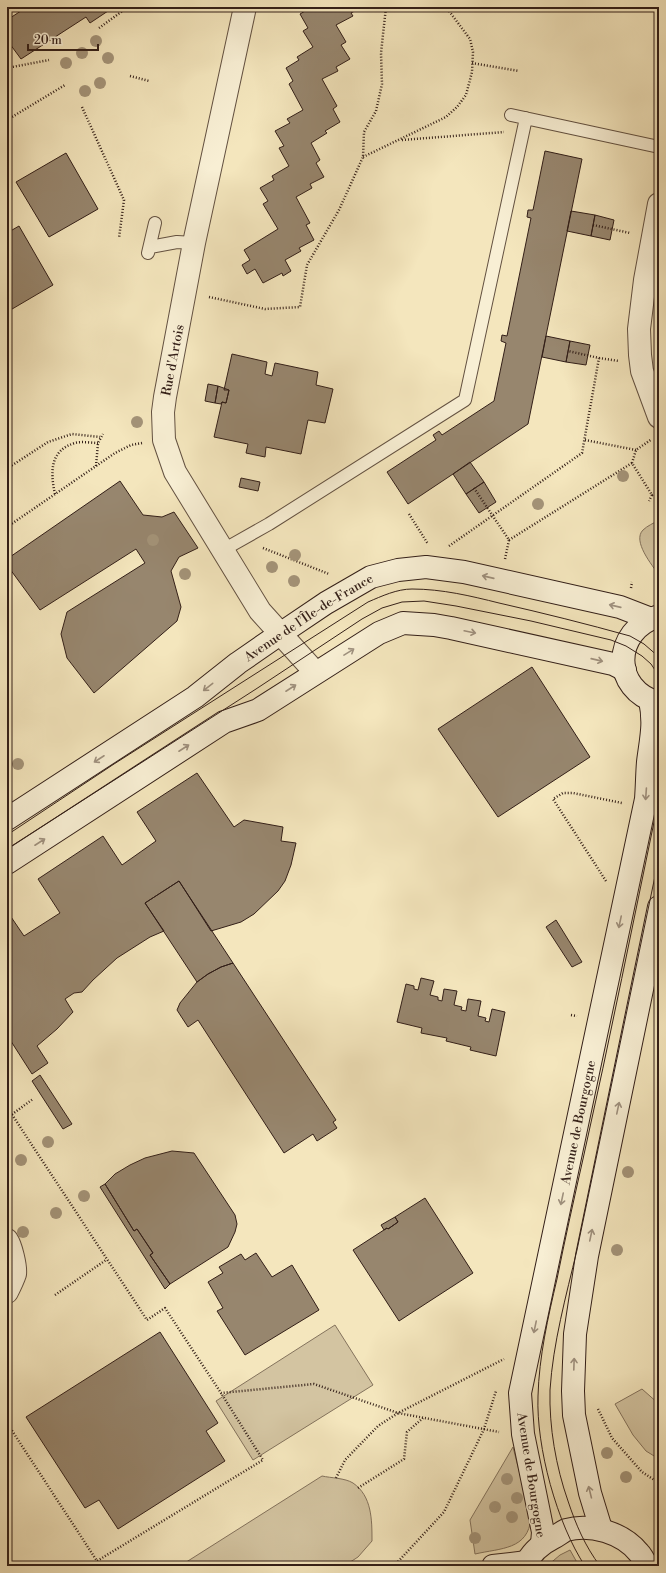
<svg xmlns="http://www.w3.org/2000/svg" width="666" height="1573" font-family="'Libre Bodoni',serif">
	<rect width="100%" height="100%" fill="#f4e6bd"/>
	<filter id="stains"><feTurbulence type="fractalNoise" baseFrequency=".005" numOctaves="4"/><feColorMatrix values="0 0 0 0 .2 0 0 0 0 .09 0 0 0 0 .02 0 0 0 .5 -.17"/></filter>
	<radialGradient id="worn" r=".72"><stop offset=".6" stop-color="#630" stop-opacity="0"/><stop offset="1" stop-color="#630" stop-opacity=".3"/></radialGradient>
	<path fill="#d3c4a1" stroke="#83725c" d="M659 520V575C652 565 632 541 643 530 647 526 654 523 659 520Z
		M335 1325 373 1385 253 1460 216 1401Z
		M642 1389 659 1404V1459L646 1451 633 1435 615 1404Z
		M513 1447 531 1518C528 1550 501 1548 475 1554L470 1520Z
		M322 1476C331 1478 345 1478 353 1483 372 1496 372 1520 372 1541L358 1557 344 1566H180Z
		M570 1550 579 1566H547L560 1555Z"/>
	<path fill="#97866e" stroke="#331f18" d="M27 7H114L90 23 86 17 21 59 7 40V20Z
		M312 7H362L351 13 353 16 336 25 346 42 341 45 350 59 336 67 338 71 322 79 337 106 333 109 340 122 325 131 327 133 311 143 320 160 316 163 324 177 310 184 312 188 296 197 310 223 306 225 314 240 299 248 301 251 285 260 291 271 283 276 282 273 263 283 255 269 247 274 242 265 250 260 244 250 278 229 263 204 268 201 260 188 274 180 272 176 289 166 279 148 284 146 275 131 290 123 287 119 303 110 289 84 293 81 286 68 299 60 297 57 313 47 303 31 308 28 300 14Z
		M545 151 582 159 528 424 408 504 387 472 436 440 433 435 439 431 442 435 494 401 506 343 501 341 502 335 507 336 531 218 527 217 528 210H533Z
		M66 153 98 209 49 237 16 182Z
		M571 211 595 215 591 236 567 231Z
		M595 215 614 220 610 240 591 236Z
		M19 226 53 285 7 312V233Z
		M546 336 570 341 566 362 542 357Z
		M570 341 590 345 586 365 566 362Z
		M232 354 267 362 265 374 272 376 275 363 318 372 316 385 333 389 325 423 308 420 301 454 266 447 265 457 246 453 248 444 214 437 222 402 226 403 229 390H224Z
		M208 384 218 386 215 403 205 401Z
		M218 386 229 390 226 403 222 402 221 404 215 403Z
		M470 462 484 482 466 494 453 474Z
		M241 478 260 482 258 491 239 487Z
		M120 481 143 515 162 517 174 512 198 548 179 557 171 571 181 607 177 621 94 693 67 658 61 634 67 612 145 563 136 549 40 610 7 565V559Z
		M484 482 496 502 479 513 466 494Z
		M532 667 590 757 498 817 438 729Z
		M197 773 234 827 244 820 283 827 281 841 296 843 291 865 285 881 278 891 254 914 241 922 211 931 179 881 145 903 164 931 150 937 117 958 93 980 82 992 74 993 65 999 73 1012 57 1029 37 1046 48 1063 32 1074 7 1035V911L24 936 60 913 38 879 103 836 122 865 156 841 137 812Z
		M179 881 233 963 221 967 208 974 197 982 145 903Z
		M556 920 582 962 572 967 546 927Z
		M233 963 336 1120 333 1122 337 1128 317 1141 313 1134 284 1153 198 1020 188 1027 177 1010 180 1003 197 982 208 974 221 967Z
		M421 978 434 981 430 995 438 997V1000L442 1001 444 989 457 991 454 1005 462 1007 461 1010 466 1011 468 999 481 1001 478 1016 486 1018 485 1021 489 1022 492 1009 505 1012 496 1056 470 1050 471 1047 446 1041 447 1038 421 1033 422 1028 397 1022 406 984 414 986V989L418 990Z
		M40 1075 72 1124 63 1129 32 1081Z
		M172 1151 194 1153 235 1215 237 1224 235 1232 228 1247 170 1284 150 1255 153 1253 137 1229 134 1231 105 1184 115 1174 130 1165 145 1158Z
		M105 1184 134 1231 137 1229 153 1253 150 1255 170 1284 165 1289 100 1187Z
		M425 1198 473 1273 399 1321 353 1250 387 1228 388 1229 398 1222 395 1217Z
		M395 1217 398 1222 388 1229 387 1228 384 1230 381 1225Z
		M256 1253 272 1277 292 1265 319 1310 245 1355 217 1311 223 1308 208 1282 223 1273 219 1267 241 1254 245 1260Z
		M160 1332 218 1423 206 1431 225 1461 118 1529 99 1500 85 1508 26 1417Z"/>
	<g fill="none" stroke-linecap="round" stroke-linejoin="round">
		<defs>
			<path id="lane" d="M511 115 659 147
				M150 247 177 242 194 243
				M148 253 155 223
				M223 550 269 524 465 400 526 118"/>
			<path id="street" d="M245 7 194 243 165 397 163 412 164 440 175 472 260 611 315 672
				M659 204 645 280 639 329 640 355 642 371 659 417
				M7 1240C11 1246 16 1266 15 1274 13 1280 10 1286 7 1292"/>
			<g id="secondary">
				<path d="M659 616C612 630 611 690 659 703"/>
				<path id="s1" d="M7 819 195 697 238 663 280 634 326 603 371 577 398 570 426 567 464 572 620 607 651 619"/>
				<path d="M7 863 224 722 258 710 379 633 403 623 434 625 451 628 613 664 625 670"/>
				<path d="M601 1529 590 1493 574 1415 573 1391 575 1334 587 1256 659 907"/>
				<path id="s2" d="M542 1544 543 1532 523 1434 520 1393 646 799C647 786 647 774 648 762 651 738 655 724 650 700"/>
				<path d="M493 1566 527 1562"/>
				<path d="M525 1566C530 1554 541 1544 553 1538 557 1536 562 1532 566 1530 591 1523 623 1533 639 1553 642 1556 645 1562 647 1566"/>
			</g>
		</defs>
		<use href="#lane" stroke="#635141" stroke-width="14"/>
		<use href="#street" stroke="#635141" stroke-width="24"/>
		<use href="#secondary" stroke="#331f18" stroke-width="24"/>
		<path stroke="#331f18" stroke-width="2.5" stroke-dasharray="1 2" stroke-linecap="butt" d="M99 28 128 7
			M472 63 519 71
			M7 68 49 60
			M130 76 149 81
			M82 107 124 200 119 238
			M7 120 65 85
			M402 140 504 132
			M363 157 446 117 457 107 466 95 472 72 473 52 470 39 446 7
			M593 225 630 233
			M209 297 265 309 300 307 307 265 339 210 363 157 364 132 376 111 382 84 381 53 386 7
			M599 358 619 361
			M585 440 636 450
			M632 463 636 450 652 439
			M96 466 98 443 103 434
			M7 473 11 466 48 442 72 434 100 437
			M474 488 509 540 505 559
			M55 494C50 472 50 450 75 443 82 441 91 443 98 443
			M652 495 659 490
			M409 514 428 544
			M7 527 115 453 131 445 142 443
			M509 540 632 463 652 495 649 501
			M449 546 582 453 599 358 568 351
			M263 548 329 574
			M631 588 632 582
			M606 881 553 799 563 793H573L622 803
			M571 1015 577 1016
			M7 1107 147 1320 165 1308 221 1393 314 1384 398 1413 499 1432
			M7 1118 33 1099
			M55 1295 106 1260
			M598 1409 612 1438 642 1472 659 1483
			M7 1423 97 1561 263 1460 221 1393
			M336 1478 345 1460 378 1426 398 1413 504 1359
			M358 1488 404 1459 407 1432 423 1418
			M97 1561 100 1566
			M394 1566 444 1512 484 1429 496 1391"/>
		<use href="#lane" stroke="#f8efd4" stroke-width="12"/>
		<use href="#street" stroke="#f8efd4" stroke-width="22"/>
		<use href="#secondary" stroke="#f8efd4" stroke-width="22"/>
		<path stroke="#331f18" stroke-width="1" d="M7 835 114 764 368 602C382 596 397 589 412 589 442 589 471 596 499 603 543 613 587 624 630 636L644 644 659 657
			M7 849 256 689 362 619 382 608 402 602 424 601 456 606 531 621 611 640 626 646 642 656 651 664 659 676
			M585 1566C557 1524 536 1447 538 1396 539 1357 548 1317 557 1279 565 1239 574 1199 583 1159 610 1039 634 918 659 798
			M600 1566C585 1546 576 1525 568 1501 556 1467 549 1427 550 1390 553 1343 566 1296 577 1250L659 857"/>
	</g>
	<g fill="#a49479">
		<circle cx="96" cy="41" r="6"/>
		<circle cx="82" cy="53" r="6"/>
		<circle cx="108" cy="58" r="6"/>
		<circle cx="66" cy="63" r="6"/>
		<circle cx="100" cy="83" r="6"/>
		<circle cx="85" cy="91" r="6"/>
		<circle cx="137" cy="422" r="6"/>
		<circle cx="623" cy="476" r="6"/>
		<circle cx="538" cy="504" r="6"/>
		<circle cx="153" cy="540" r="6"/>
		<circle cx="295" cy="555" r="6"/>
		<circle cx="272" cy="567" r="6"/>
		<circle cx="185" cy="574" r="6"/>
		<circle cx="294" cy="581" r="6"/>
		<circle cx="18" cy="764" r="6"/>
		<circle cx="48" cy="1142" r="6"/>
		<circle cx="21" cy="1160" r="6"/>
		<circle cx="628" cy="1172" r="6"/>
		<circle cx="84" cy="1196" r="6"/>
		<circle cx="56" cy="1213" r="6"/>
		<circle cx="23" cy="1232" r="6"/>
		<circle cx="617" cy="1250" r="6"/>
		<circle cx="607" cy="1453" r="6"/>
		<circle cx="626" cy="1477" r="6"/>
		<circle cx="507" cy="1479" r="6"/>
		<circle cx="517" cy="1498" r="6"/>
		<circle cx="495" cy="1507" r="6"/>
		<circle cx="512" cy="1517" r="6"/>
		<circle cx="475" cy="1538" r="6"/>
	</g>
	<defs><path id="oneway-shaft" d="M-6 0H5M1.5-3L5.5 0L1.5 3" fill="none" stroke-width="1.6" stroke-linecap="round" stroke-linejoin="round"/></defs>
	<g stroke="#9f917f">
		<use href="#oneway-shaft" transform="translate(488 577) rotate(-167)"/>
		<use href="#oneway-shaft" transform="translate(615 606) rotate(-167)"/>
		<use href="#oneway-shaft" transform="translate(470 632) rotate(12)"/>
		<use href="#oneway-shaft" transform="translate(349 652) rotate(-32)"/>
		<use href="#oneway-shaft" transform="translate(597 660) rotate(13)"/>
		<use href="#oneway-shaft" transform="translate(208 687) rotate(142)"/>
		<use href="#oneway-shaft" transform="translate(291 688) rotate(-33)"/>
		<use href="#oneway-shaft" transform="translate(184 748) rotate(-33)"/>
		<use href="#oneway-shaft" transform="translate(99 759) rotate(147)"/>
		<use href="#oneway-shaft" transform="translate(646 794) rotate(94)"/>
		<use href="#oneway-shaft" transform="translate(40 842) rotate(-33)"/>
		<use href="#oneway-shaft" transform="translate(620 922) rotate(102)"/>
		<use href="#oneway-shaft" transform="translate(618 1108) rotate(-78)"/>
		<use href="#oneway-shaft" transform="translate(562 1199) rotate(102)"/>
		<use href="#oneway-shaft" transform="translate(591 1235) rotate(-78)"/>
		<use href="#oneway-shaft" transform="translate(535 1327) rotate(102)"/>
		<use href="#oneway-shaft" transform="translate(574 1364) rotate(-88)"/>
		<use href="#oneway-shaft" transform="translate(590 1492) rotate(-104)"/>
	</g>
	<g text-anchor="middle" stroke-width="3" stroke-linejoin="round" paint-order="stroke">
		<g font-size="13" fill="#331f18" stroke="#f8efd4">
			<text transform="translate(172 360) rotate(-79)" y="5">Rue d'Artois</text>
			<text dy="5" stroke="none"><textPath href="#s1" startOffset="363">Avenue de l’Île-de-France</textPath></text>
			<text dy="5" stroke="none"><textPath href="#s2" startOffset="430">Avenue de Bourgogne</textPath></text>
			<text transform="translate(532 1475) rotate(81)" y="5">Avenue de Bourgogne</text>
		</g>
	</g>
	<rect width="666" height="1573" fill="none" stroke="#f4e6bd" stroke-width="24"/>
	<rect x="8" y="8" width="650" height="1557" fill="none" stroke="#331f18" stroke-width="2"/>
	<rect x="12" y="12" width="642" height="1549" fill="none" stroke="#331f18"/>
	<path d="M28 44v6h70v-6" fill="none" stroke="#331f18" stroke-width="2"/>
	<text x="34" y="44" font-size="12" fill="#331f18" stroke="#f8efd4" stroke-width="3" paint-order="stroke">20 m</text>
	<rect width="100%" height="100%" filter="url(#stains)"/>
	<rect width="100%" height="100%" fill="url(#worn)"/>
</svg>
